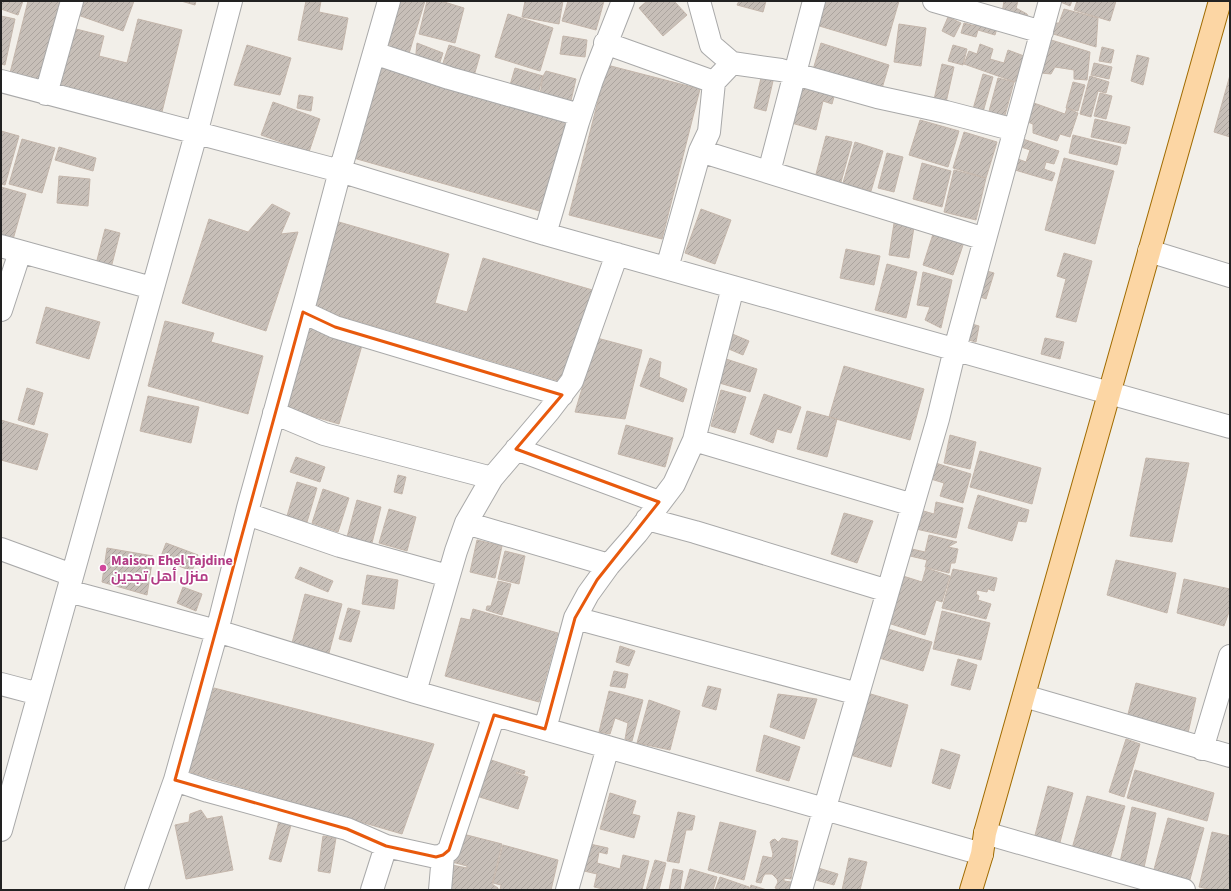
<svg xmlns="http://www.w3.org/2000/svg" width="1231" height="891" font-family="'Source Sans 3',Cairo,sans-serif">
	<defs>
		<pattern id="building-hatch" width="6" height="6" patternUnits="userSpaceOnUse"><rect width="6" height="6" fill="#c7bfb8"/><path d="M-1 1l2-2M0 6l6-6M5 7l2-2" fill="none" stroke="#aba49e"/></pattern>
	</defs>
	<rect width="100%" height="100%" fill="#f2efe9"/>
	<path fill="url(#building-hatch)" stroke="#c4b6ab" d="M1 1H23L18 15 1 9Z
		M28 1H64L42 85 9 77Z
		M79 1H134L123 31 75 14Z
		M181 1H196L195 5Z
		M306 1H321L319 12 348 18 342 50 298 40Z
		M392 1H425L407 60 377 51Z
		M427 1H441L464 8 455 43 419 34Z
		M525 1H563L559 24 522 17Z
		M568 1H604L596 30 562 21Z
		M647 1H674L687 15 663 36 639 8Z
		M739 1H766L763 12 737 5Z
		M823 1H899L886 46 816 25Z
		M1004 1H1018L1016 8 1027 14 1030 21 1002 13Z
		M1058 1H1072L1070 6Z
		M1077 1H1116L1110 21 1074 10Z
		M1064 9 1098 18 1096 47 1050 33 1052 23H1059Z
		M508 14 553 28 540 71 495 57Z
		M1 16 15 19 5 65 1 64Z
		M948 17 961 23 954 37 942 31Z
		M138 19 182 30 161 116 57 90 72 28 104 36 99 56 127 63Z
		M977 19 998 25 995 35 978 30 976 37 961 33 964 23 975 26Z
		M899 24 926 28 921 66 894 62Z
		M563 36 587 40 585 57 560 54Z
		M1048 39 1090 52 1087 80 1074 79V70L1055 67 1051 74 1041 73Z
		M417 43 443 53 437 71 415 63Z
		M821 43 889 65 880 95 812 73Z
		M980 44 993 49 990 59 1004 63 1008 50 1024 56 1015 82 964 64 969 51 977 54Z
		M247 45 291 58 280 95 234 85Z
		M449 45 480 55 472 83 440 72Z
		M953 45 967 49 963 65 948 61Z
		M1102 47 1114 50 1111 63 1099 61Z
		M1137 55 1149 58 1143 85 1131 81Z
		M376 63 570 118 543 212 350 157Z
		M1094 63 1112 67 1109 79 1091 75Z
		M942 64 954 67 945 107 933 104Z
		M607 65 700 89 662 239 569 215Z
		M515 68 543 76 536 101 508 92Z
		M546 71 576 79 569 109 539 101 543 76Z
		M983 74 993 77 983 112 973 109Z
		M1230 75V137L1214 132Z
		M1090 76 1109 82 1106 93 1098 91 1091 117 1080 114Z
		M761 78 773 81 766 111 754 108Z
		M998 78 1014 82 1004 119 988 115Z
		M1073 82 1085 85 1078 111 1066 108Z
		M798 83 835 93 832 104 823 101 816 130 788 122Z
		M1100 93 1112 96 1106 119 1094 116Z
		M299 95 313 97 311 111 297 108Z
		M273 102 320 119 309 152 261 135Z
		M1031 102 1065 114 1067 108 1078 113 1070 137 1060 134 1057 141 1033 133V124L1025 121Z
		M1095 119 1130 127 1126 144 1091 137Z
		M920 120 959 131 948 167 909 155Z
		M1 131 19 136 5 185 1 184Z
		M964 132 997 142 986 178 953 168Z
		M1073 135 1121 147 1117 165 1069 153Z
		M826 136 852 142 841 182 816 174Z
		M22 139 55 148 42 193 9 184Z
		M1023 139 1059 151 1054 164 1046 162 1044 169 1055 173 1052 181 1015 170 1018 159 1026 162 1030 150 1021 147Z
		M855 142 883 151 871 191 843 183Z
		M59 147 96 158 93 171 55 160Z
		M887 153 903 157 894 192 878 188Z
		M1064 158 1114 171 1095 244 1045 230Z
		M922 163 951 171 942 207 913 199Z
		M954 170 986 178 976 220 944 212Z
		M59 176 90 179 88 206 57 203Z
		M1 187 26 194 12 243 1 240Z
		M272 204 290 213 281 234 298 232 266 331 182 303 209 219 248 232Z
		M701 209 731 220 715 264 685 253Z
		M895 217 915 221 909 258 889 255Z
		M332 220 449 254 435 303 467 312 483 258 596 291 569 384 307 306Z
		M935 228 965 239 953 275 923 265Z
		M105 229 120 233 111 268 96 264Z
		M846 249 880 256 874 285 840 278Z
		M1064 253 1092 261 1076 322 1056 317 1066 279 1057 276Z
		M887 264 917 272 906 318 875 310Z
		M983 270 994 273 986 299 975 295Z
		M923 272 952 280 941 328 925 320 930 307 917 305Z
		M46 307 100 322 89 359 36 343Z
		M165 321 214 333 211 342 263 356 248 414 148 386Z
		M968 323 979 326 976 342 965 339Z
		M307 325 363 342 339 424 282 407Z
		M730 333 749 341 743 355 724 347Z
		M597 338 642 350 625 419 575 412Z
		M1045 338 1064 342 1060 359 1041 354Z
		M650 358 661 362 659 377 687 389 683 402 640 386Z
		M723 358 757 369 750 392 716 382Z
		M844 366 924 389 910 440 829 417Z
		M27 388 43 393 34 425 18 420Z
		M721 390 746 397 735 433 711 426Z
		M764 394 801 407 791 433 777 429 773 443 750 434Z
		M148 396 199 407 191 443 140 431Z
		M807 411 837 419 827 457 797 449Z
		M1 420 48 434 37 470 1 460Z
		M626 425 673 438 665 467 618 454Z
		M950 435 976 442 970 469 944 463Z
		M980 451 1041 468 1032 504 970 487Z
		M296 457 325 467 320 482 290 472Z
		M1146 458 1189 463 1172 542 1130 536Z
		M929 461 971 474 963 503 940 496 944 483 924 477Z
		M398 475 406 477 402 494 394 492Z
		M297 482 317 488 307 522 287 516Z
		M323 489 349 498 338 532 312 523Z
		M978 495 1029 510 1026 522 1018 521 1012 541 968 528Z
		M357 500 381 507 372 543 347 537Z
		M936 502 963 508 956 538 916 529 920 510 934 514Z
		M389 509 416 517 407 551 379 543Z
		M844 513 873 521 857 563 831 554Z
		M929 535 957 542 948 547 958 549 955 563H951L949 573 925 567 927 560 910 556 912 549 925 552Z
		M477 540 502 546 495 578 470 572Z
		M166 543 198 555 192 571 160 559Z
		M107 548 153 556 147 595 102 582Z
		M505 551 525 556 519 584 498 579Z
		M1116 560 1176 573 1167 613 1107 595Z
		M300 567 333 581 328 592 295 578Z
		M926 568 950 576 942 602 936 600 925 635 888 623 903 576 922 582Z
		M953 569 997 578 994 591 988 589 987 592 977 590 976 594 979 596 978 600 991 604 986 619 942 608Z
		M367 575 398 580 394 609 362 604Z
		M1184 579 1230 589V609L1224 626 1177 613Z
		M498 581 511 584 502 615 486 610 487 606H491Z
		M183 587 202 594 196 611 177 603Z
		M305 594 342 604 329 653 292 643Z
		M348 608 360 611 351 642 339 639Z
		M473 609 558 633 539 702 445 676 461 618 470 620Z
		M942 611 990 623 981 660 933 649Z
		M888 629 932 642 923 671 879 658Z
		M620 646 635 651 629 666 616 662Z
		M958 659 977 665 970 690 951 685Z
		M614 671 628 674 625 688 610 686Z
		M1136 683 1196 698 1188 733 1127 718Z
		M708 686 721 689 716 710 702 706Z
		M214 688 434 744 402 834 186 771Z
		M609 691 643 700 632 741 625 739 628 723 615 718 610 734 599 732Z
		M864 692 908 705 891 767 847 754Z
		M778 694 817 699 804 739 770 727Z
		M649 700 680 711 670 750 637 743Z
		M764 735 800 747 789 781 756 771Z
		M1126 739 1140 744 1124 797 1109 792Z
		M941 749 960 755 950 789 932 783Z
		M485 758 525 771 524 774 517 772 516 773 528 777 518 809 473 795Z
		M1135 770 1214 793 1207 821 1127 798Z
		M1048 786 1073 793 1059 846 1034 839Z
		M610 793 636 801 632 814 640 816 634 838 600 829Z
		M1087 796 1125 806 1109 862 1071 852Z
		M1132 807 1156 813 1143 872 1119 867Z
		M201 810 207 819 222 816 233 870 186 879 175 825 189 822 190 814Z
		M678 812 695 816 692 830H686L679 863 667 861Z
		M1168 818 1204 828 1189 883 1153 873Z
		M279 821 291 825 281 862 269 859Z
		M720 822 756 831 744 880 708 870Z
		M1212 832 1230 836V890H1212L1199 887Z
		M459 833 502 844 492 884 498 888V890H445L452 865 467 868V866L452 862Z
		M323 836 336 838 330 873 318 871Z
		M782 838 798 841 791 879 784 878V881L791 882 789 890H780L775 888 778 882 777 879 772 874H765L763 877 761 883 756 882 763 856 772 858 773 854 770 842 772 840 775 839 778 842Z
		M590 844 608 848 607 854 599 852 597 863 620 869 623 855 649 861 642 890H608L594 887 597 874 584 871Z
		M503 845 558 860 551 890H500L501 885 493 883Z
		M849 858 867 862 860 890H842Z
		M655 860 666 863 659 890H646Z
		M815 867 838 874 834 885 812 879Z
		M673 869 683 871 680 890H669Z
		M690 869 717 877 713 890H684Z
		M720 877 749 887 748 890H715Z
		M751 885 767 890H749Z"/>
	<g fill="none" stroke-linecap="round" stroke-linejoin="round">
		<defs>
			<path id="street" d="M934 1 1042 32
				M605 43 714 82
				M374 53 449 78 580 115
				M732 63 781 70 877 97 946 112 1015 130
				M1 81 340 171 545 234 1230 427
				M46 94 72 1
				M700 151 985 239
				M769 172 814 1
				M545 234 578 122 592 80 623 1
				M1 246 152 288
				M1149 251 1230 276
				M667 268 700 151 709 132 714 82 732 63 711 45 699 1
				M1 310 20 252
				M303 312 335 327 562 395
				M274 413 324 434 492 478
				M694 440 913 505
				M516 449 659 502
				M247 514 340 546 448 576
				M647 519 695 532 888 591
				M466 523 609 565
				M1 549 72 575
				M68 591 217 631 415 692 982 854
				M575 618 858 694
				M1 684 39 694
				M415 692 456 551 466 523 492 478 549 411 572 381 617 254
				M1024 696 1230 756
				M545 729 575 618 588 594 609 565 637 533 674 484 694 440 733 287
				M1202 749 1230 656
				M175 780 208 791 347 829 386 846 436 857 443 855 449 850 494 715
				M1 830 196 134 231 1
				M985 833 1184 890
				M136 890 175 780 217 631 248 508 306 299 340 171 389 1
				M372 890 386 846
				M440 890 443 855
				M567 890 608 747
				M801 890 938 419 955 349 1050 1"/>
			<path id="primary" d="M971 890 982 854 985 833 1220 1"/>
		</defs>
		<use href="#street" stroke="#a9a9a9" stroke-width="24"/>
		<use href="#primary" stroke="#a06b00" stroke-width="24"/>
		<use href="#street" stroke="#fff" stroke-width="22"/>
		<use href="#primary" stroke="#fcd6a4" stroke-width="22"/>
	</g>
	<path fill="none" stroke="#e8590c" stroke-width="3" stroke-linejoin="round" d="M303 312 335 327 562 395 516 449 659 502 597 580 575 618 545 729 494 715 449 850 443 855 436 857 386 846 347 829 175 780Z"/>
	<circle fill="#d1479c" stroke="#fff" stroke-width="1.5" cx="103" cy="568" r="4"/>
	<g text-anchor="middle" stroke-width="3.5" stroke-linejoin="round" paint-order="stroke">
		<g font-size="14" font-weight="bold" fill="#b23c85" stroke="#fff" text-anchor="start">
			<text x="111" y="565">Maison Ehel Tajdine<tspan x="111" dy="16">منزل أهل تجدين</tspan></text>
		</g>
	</g>
	<rect width="1231" height="891" fill="none" stroke="#222222" stroke-width="4"/>
</svg>
